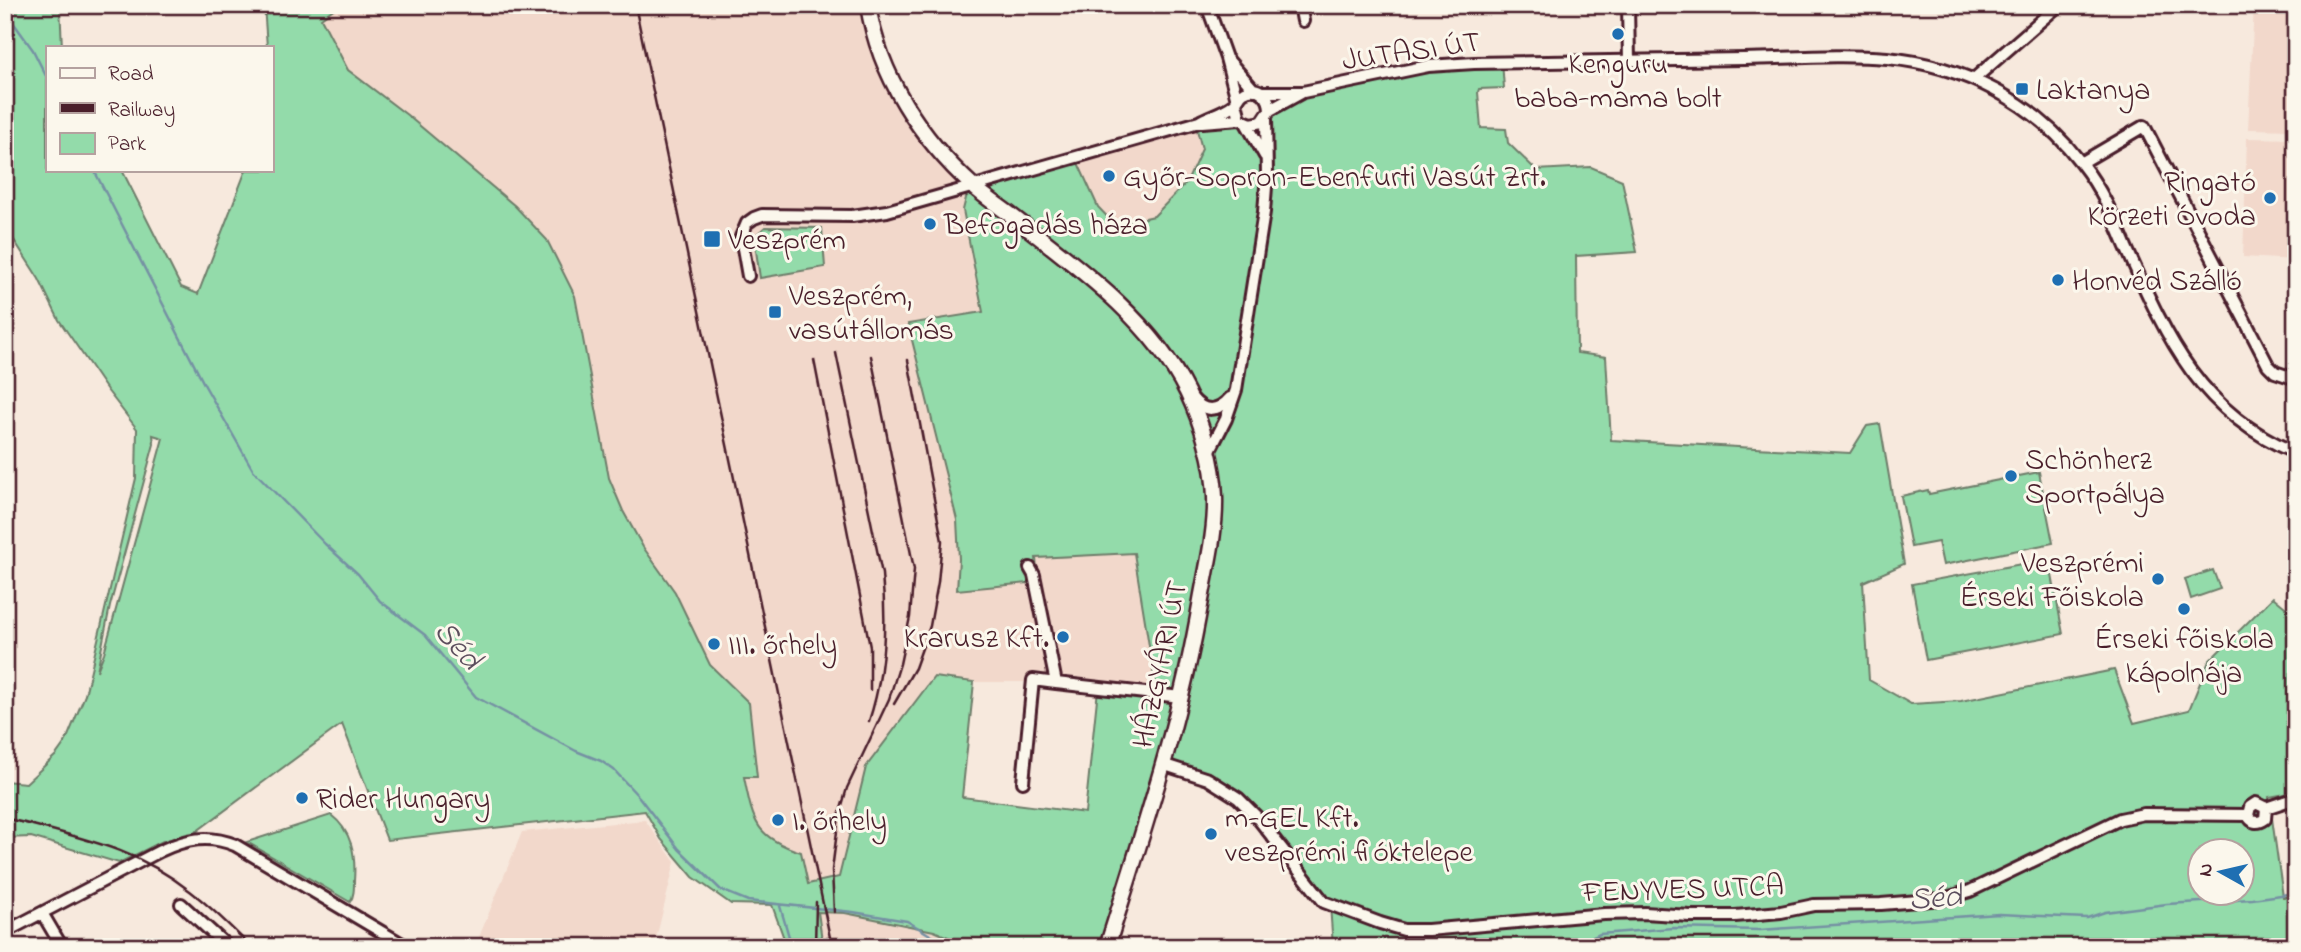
<svg xmlns="http://www.w3.org/2000/svg" width="2301" height="952" font-family="'Indie Flower',sans-serif">
	<rect width="100%" height="100%" fill="#f7e9dd"/>
	<filter id="ink" filterUnits="userSpaceOnUse"><feTurbulence type="fractalNoise" baseFrequency=".0143" numOctaves="2"/><feDisplacementMap in="SourceGraphic" scale="14" xChannelSelector="R" yChannelSelector="G"/><feConvolveMatrix kernelMatrix="1 2 1 2 8 2 1 2 1" color-interpolation-filters="sRGB"/></filter>
	<g filter="url(#ink)">
		<path fill="#f2d8cb" d="M339 5H870L908 111 975 183 963 210 983 312 908 324 957 520 959 559 957 590 1038 581 1036 558 1134 553 1157 695 1034 682H974L934 677 866 767 839 877 808 884 801 852 783 847 763 833 752 815 744 777H757L749 703 710 665 675 592 643 546 623 511 609 478 575 296 547 240 515 206 407 115 348 70 321 18Z
			M2254 5H2296V130L2248 129Z
			M1195 122 1202 149 1187 182 1154 216 1115 225 1098 207 1074 154Z
			M2247 138 2296 139V260L2243 257Z
			M645 820 675 862 654 947H475L522 832Z
			M818 912 844 913 934 931 971 947H823Z"/>
		<path fill="#93dbaa" stroke="#6e7d6a" stroke-width="2" fill-rule="evenodd" d="M5 5H60L62 47H47V170H122L181 287 198 294 246 170H271V47H267L264 5H339L321 18 348 70 407 115 515 206 547 240 575 296 609 478 623 511 643 547 675 592 710 665 749 703 757 777H744C753 821 755 838 801 852L808 884 839 877 866 767 934 677 974 682 962 797 1085 813 1098 689 1157 695 1134 553 1036 558 1038 582 957 590 959 559 957 520 908 324 983 312 963 210 967 194 975 183 1074 154 1098 207 1115 225 1154 216 1187 182 1202 149 1195 122 1240 120 1263 154 1271 111 1312 90 1429 64 1502 61 1504 88 1479 89 1478 92 1481 128 1506 129 1508 143 1536 170 1591 167 1622 180 1637 252 1576 256 1577 353 1606 357 1611 440 1850 453 1867 426 1880 424 1904 564 1863 582 1869 680 1911 704 1961 701 2114 670 2134 723 2189 710 2209 661 2273 597 2296 616V792L2269 797 2283 897H2296V947H1333L1330 905 1238 797 1164 764 1107 947H971L934 931 845 913 818 912 823 947H787L772 905 731 904 693 877 661 839 645 811 387 840 342 724 193 834 163 841 119 863 31 837 5 838V781L26 783 56 755 66 741 85 695 136 478 137 429 107 390 59 320 39 279 5 226ZM153 435 163 438 104 653 97 671 110 606 154 444ZM2200 850H2242V892H2200Z
			M765 227 822 228 825 267 760 278 754 237Z
			M2039 472 2053 543 1943 565 1938 542 1911 547 1901 496 1928 490 1929 494Z
			M2049 559 2063 634 1926 660 1912 584Z
			M2213 570 2220 589 2191 599 2185 579Z
			M331 815C352 831 356 855 354 881 354 889 354 896 350 902L247 842Z"/>
		<g fill="none" stroke-linecap="round" stroke-linejoin="round">
			<path stroke="#7591a3" stroke-width="2.5" d="M5 11 33 50 47 78
				M94 170 205 386 253 470 325 544 358 574 380 601 425 635 476 697 576 751 601 761 614 770 639 797 679 849 721 890 748 901 853 912 907 921 950 947
				M780 906 792 947
				M1579 947 1585 941 1600 934 1673 928 1760 930 1999 914 2087 918 2105 912 2167 904 2252 899 2296 893"/>
			<defs>
				<path id="minor" d="M1207 5 1226 58 1237 100
					M1300 5 1303 21
					M1628 5 1629 61
					M1228 60 1254 90
					M1974 79 2059 5
					M1262 92H1303L1428 66 1474 63C1564 62 1654 60 1744 59 1792 58 1840 54 1887 58 1963 65 2035 102 2081 163 2101 188 2114 218 2126 247 2166 336 2199 413 2296 453
					M1270 110 1301 93
					M1202 122 1240 119
					M1246 123 1265 156
					M2081 163 2144 126 2268 365 2275 372 2296 379
					M748 276 741 237 747 223 754 218 762 215 852 216 887 211 1199 122C1209 116 1225 112 1234 104 1238 101 1239 95 1244 92 1259 84 1270 97 1270 110L1262 122 1251 124 1240 119 1236 103
					M1192 398C1204 413 1218 412 1230 398
					M1208 454 1226 419 1236 390 1264 212 1267 174 1266 118
					M1030 568 1034 575 1056 683 1181 697
					M1165 765 1208 779 1238 798 1256 816 1324 902 1380 923 1404 930H1428L1604 914 1645 913 1690 916H1735L1781 912 1814 905 1881 904 1943 899 1970 891 2120 819 2144 814 2248 815C2251 823 2258 824 2265 819L2266 808
					M1023 782 1033 680 1056 683
					M2248 815 2250 807 2256 803 2266 808 2296 798
					M181 904 228 947
					M42 913 62 947
					M5 932 160 851C186 839 208 834 235 845L407 947"/>
				<path id="major" d="M868 5C879 76 921 139 973 186 985 197 999 206 1012 216 1075 265 1151 319 1187 392 1202 423 1214 463 1215 497 1216 532 1207 566 1201 600 1181 719 1143 832 1107 947"/>
			</defs>
			<use href="#minor" stroke="#4a1f2b" stroke-width="16"/>
			<use href="#major" stroke="#4a1f2b" stroke-width="19"/>
			<use href="#minor" stroke="#fbf7ec" stroke-width="10"/>
			<use href="#major" stroke="#fbf7ec" stroke-width="14"/>
			<path stroke="#4a1f2b" stroke-width="2.5" d="M635 5 832 947
				M836 353 882 574C887 624 885 673 869 721
				M814 360 870 647V690
				M894 704 915 668 930 626 938 582 942 541 908 360
				M5 818C44 828 83 837 120 851 173 871 212 907 251 947
				M834 912 832 870 839 816 847 788 889 699 900 664 910 617 914 569 871 356
				M815 947 816 902"/>
		</g>
	</g>
	<g fill="#1f6fb2" stroke="#fbf7ec" stroke-width="2.5">
		<circle cx="1618" cy="34" r="7"/>
		<rect x="2015" y="82" width="14" height="14" rx="3.5"/>
		<circle cx="1109" cy="176" r="7"/>
		<circle cx="2270" cy="198" r="7"/>
		<circle cx="930" cy="224" r="7"/>
		<rect x="703" y="230" width="18" height="18" rx="3.5"/>
		<circle cx="2058" cy="280" r="7"/>
		<rect x="768" y="305" width="14" height="14" rx="3.5"/>
		<circle cx="2011" cy="476" r="7"/>
		<circle cx="2158" cy="579" r="7"/>
		<circle cx="2184" cy="609" r="7"/>
		<circle cx="1063" cy="637" r="7"/>
		<circle cx="714" cy="644" r="7"/>
		<circle cx="302" cy="798" r="7"/>
		<circle cx="778" cy="820" r="7"/>
		<circle cx="1211" cy="834" r="7"/>
	</g>
	<g text-anchor="middle" stroke-width="6" stroke-linejoin="round" paint-order="stroke">
		<g font-size="30" fill="#4a1f2b" stroke="#fbf7ec">
			<text transform="translate(1411 50) rotate(-8)" y="10">JUTASI ÚT</text>
			<text transform="translate(1159 664) rotate(-78)" y="10">HÁZGYÁRI ÚT</text>
			<text transform="translate(1683 888) rotate(-2)" y="10">FENYVES UTCA</text>
		</g>
		<g font-size="30" fill="#4a1f2b" stroke="#fbf7ec" text-anchor="start">
			<text x="1618" y="73" text-anchor="middle">Kenguru<tspan x="1618" dy="34">baba-mama bolt</tspan></text>
			<text x="2036" y="99">Laktanya</text>
			<text x="1123" y="186">Győr-Sopron-Ebenfurti Vasút Zrt.</text>
			<text x="2256" y="191" text-anchor="end">Ringató<tspan x="2256" dy="34">Körzeti Óvoda</tspan></text>
			<text x="944" y="234">Befogadás háza</text>
			<text x="728" y="249">Veszprém</text>
			<text x="2072" y="290">Honvéd Szálló</text>
			<text x="789" y="305">Veszprém,<tspan x="789" dy="34">vasútállomás</tspan></text>
			<text x="2025" y="469">Schönherz<tspan x="2025" dy="34">Sportpálya</tspan></text>
			<text x="2144" y="572" text-anchor="end">Veszprémi<tspan x="2144" dy="34">Érseki Főiskola</tspan></text>
			<text x="1049" y="647" text-anchor="end">Krarusz Kft.</text>
			<text x="2184" y="648" text-anchor="middle">Érseki főiskola<tspan x="2184" dy="34">kápolnája</tspan></text>
			<text x="728" y="654">III. őrhely</text>
			<text x="316" y="808">Rider Hungary</text>
			<text x="1225" y="827">m-GEL Kft.<tspan x="1225" dy="34">veszprémi fióktelepe</tspan></text>
			<text x="792" y="830">I. őrhely</text>
		</g>
		<g font-size="32" font-style="italic" fill="#5c4e5d" stroke="#fbf7ec">
			<text transform="translate(459 644) rotate(49)" y="11">Séd</text>
			<text transform="translate(1935 896) rotate(-4)" y="11">Séd</text>
		</g>
	</g>
	<rect width="2301" height="952" fill="none" stroke="#fbf7ec" stroke-width="28"/>
	<rect x="14" y="14" width="2273" height="924" fill="none" stroke="#4a1f2b" stroke-width="2.5" filter="url(#ink)"/>
	<rect x="46" y="46" width="228" height="126" fill="#fbf7ec" stroke="#b4a19f" stroke-width="2"/>
	<rect x="60" y="68" width="35" height="10" fill="#fbf7ec" stroke="#b4a19f" stroke-width="2"/>
	<text x="108" y="80" font-size="21" fill="#4a1f2b">Road</text>
	<rect x="60" y="103" width="35" height="10" fill="#4a1f2b" stroke="#b4a19f" stroke-width="2"/>
	<text x="108" y="116" font-size="21" fill="#4a1f2b">Railway</text>
	<rect x="60" y="133" width="35" height="21" fill="#93dbaa" stroke="#b4a19f" stroke-width="2"/>
	<text x="108" y="150" font-size="21" fill="#4a1f2b">Park</text>
	<g transform="translate(2221 872) rotate(278)"><circle r="33" fill="#fbf7ec" stroke="#b4a19f" stroke-width="2"/>
	<path d="M0-5L12 26L0 18L-12 26Z" fill="#1f6fb2"/>
	<text y="-10" font-size="19" font-weight="bold" text-anchor="middle" fill="#4a1f2b">N</text>
	</g>
</svg>
